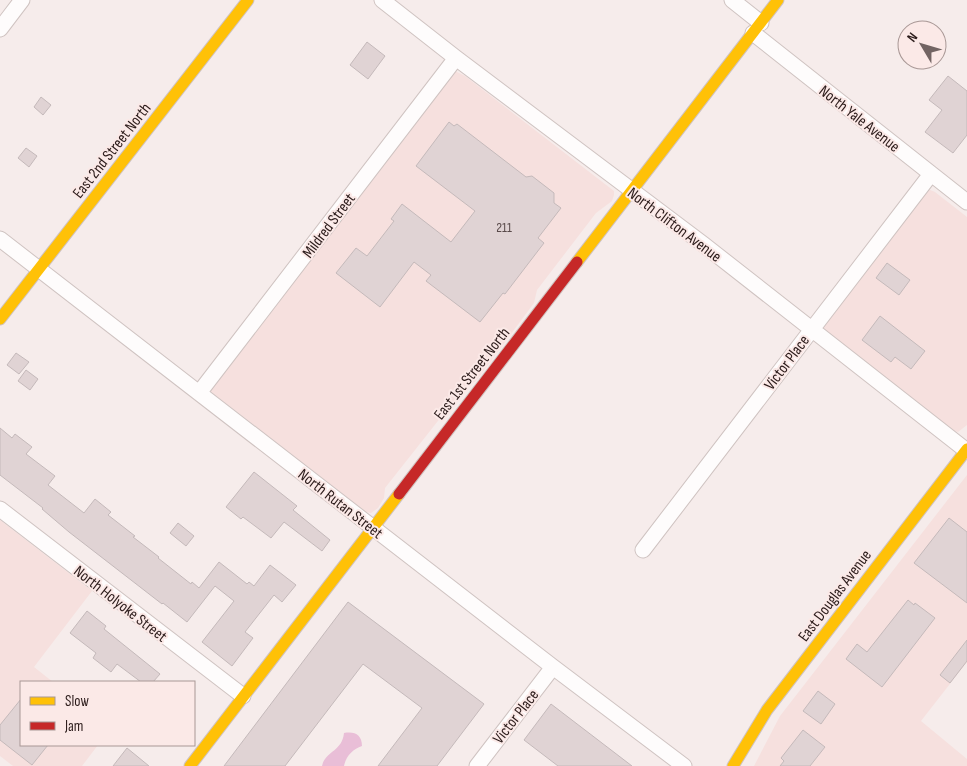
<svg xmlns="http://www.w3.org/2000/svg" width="967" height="766" font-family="'Sofia Sans Condensed',sans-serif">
	<rect width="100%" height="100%" fill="#f6eceb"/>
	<path fill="#f6e0de" d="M455 71 465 76 614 191V195L612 201 596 213 537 290 534 303 476 381 465 387 460 393 385 488 384 498 378 508 371 513 366 512 211 392V387Z
		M930 190 935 192 967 217V425L958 432 950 430 827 335 823 327 824 321 924 191Z
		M967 475V662L921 721 967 759V766H754L780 716Z
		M0 520 92 591 34 667 53 682H21V745H98L82 766H13L0 756Z"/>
	<path fill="#e9bed7" d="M344 733C355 731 362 735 362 746 353 749 346 756 344 766H322C325 751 342 752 344 733Z"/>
	<path fill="#e0d3d4" stroke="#c4b9ba" d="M367 42 385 56 368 79 350 65Z
		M948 76 967 91V135L953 153 925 132 942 110 929 100Z
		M41 97 51 105 43 115 34 107Z
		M449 122 454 126 457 124 526 177 532 176 554 193V203L561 208 538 238 544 243 505 294 503 293 480 322 426 281 431 275 414 262 380 307 336 273 356 248 367 256 394 221 391 219 402 204 451 242 475 211 416 166Z
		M26 148 37 156 29 167 18 158Z
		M887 263 910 280 899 295 876 278Z
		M880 316 925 351 911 369 895 357 891 362 862 340Z
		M16 353 29 362 19 374 7 365Z
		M26 370 38 379 30 390 18 381Z
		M0 428 12 438 15 434 32 447 26 454 55 476 48 485 84 513 95 499 111 512 108 515 135 536 133 537 159 557 158 558 191 584 192 582 199 588 219 562 247 584 249 582 254 586 270 565 296 585 282 602 274 595 245 632 253 638 232 666 202 642 234 601 215 586 187 622 163 603 162 604 69 532 42 509 43 508 0 475Z
		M254 472 297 506 293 510 330 540 322 551 284 522 271 538 243 517 241 519 226 507Z
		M949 518 967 532V603L914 563Z
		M178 523 194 536 186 546 170 533Z
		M908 600 914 605 915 603 935 618 882 687 846 659 857 644 867 652Z
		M348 602 484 704 437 766H378L422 708 363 664 285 766H224Z
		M87 611 106 626 104 629 160 674 153 682H141L117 664 111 672 93 658 96 653 70 633Z
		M967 640V661L950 683 940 675Z
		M818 691 835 704 821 724 803 711Z
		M21 699V745H48L32 765 0 740V725Z
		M551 704 632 766H558L524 740Z
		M803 730 825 747 810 766H780L784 761 781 758Z
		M127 748 149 766H113Z"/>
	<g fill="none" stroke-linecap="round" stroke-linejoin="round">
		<defs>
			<path id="street" d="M382 0 456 58 703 244 967 451
				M732 0 761 23
				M0 29 22 0
				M753 33 967 202
				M0 239 553 667 684 766
				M199 393 456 58
				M0 509 243 696
				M643 550 931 174
				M477 766 553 667"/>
			<path id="slow" d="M577 262 778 0
				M0 319 248 0
				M190 766 399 494
				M733 766 767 710 967 449"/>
			<path id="jam" d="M399 494 577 262"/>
		</defs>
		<use href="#street" stroke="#cfc3c1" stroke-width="17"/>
		<use href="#slow" stroke="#cfc3c1" stroke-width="13"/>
		<use href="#jam" stroke="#cfc3c1" stroke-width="13"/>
		<use href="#street" stroke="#fefcfc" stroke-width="15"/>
		<use href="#slow" stroke="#ffc107" stroke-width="11"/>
		<use href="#jam" stroke="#c62828" stroke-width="11"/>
	</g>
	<g text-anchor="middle" stroke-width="4" stroke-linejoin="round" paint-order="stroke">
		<g font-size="14" fill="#594a4a">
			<text x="504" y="232">211</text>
		</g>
		<g font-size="16" fill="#2b1b1a" stroke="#fbe9e7">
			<text transform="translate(860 118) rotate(38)" y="6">North Yale Avenue</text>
			<text transform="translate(111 150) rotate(-52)" y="6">East 2nd Street North</text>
			<text transform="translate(675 224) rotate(37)" y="6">North Clifton Avenue</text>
			<text transform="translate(328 225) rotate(-53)" y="6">Mildred Street</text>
			<text transform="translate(786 362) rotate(-53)" y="6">Victor Place</text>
			<text transform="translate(471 373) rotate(-52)" y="6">East 1st Street North</text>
			<text transform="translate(341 503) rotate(38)" y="6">North Rutan Street</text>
			<text transform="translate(834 595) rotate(-53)" y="6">East Douglas Avenue</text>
			<text transform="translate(121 603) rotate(38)" y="6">North Holyoke Street</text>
			<text transform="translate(515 716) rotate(-52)" y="6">Victor Place</text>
		</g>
	</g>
	<rect x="20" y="681" width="175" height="65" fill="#fbe9e7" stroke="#a89795"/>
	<rect x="30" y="697" width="25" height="8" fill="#ffc107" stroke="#a89795"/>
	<text x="65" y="706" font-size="15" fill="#2b1b1a">Slow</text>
	<rect x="30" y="722" width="25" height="8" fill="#c62828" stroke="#a89795"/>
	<text x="65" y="731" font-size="15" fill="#2b1b1a">Jam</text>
	<g transform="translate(922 45) rotate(308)"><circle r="24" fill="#fbe9e7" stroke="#a89795"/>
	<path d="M0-4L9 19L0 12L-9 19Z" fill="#726463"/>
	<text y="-8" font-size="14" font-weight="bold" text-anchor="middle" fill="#2b1b1a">N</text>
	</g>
</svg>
